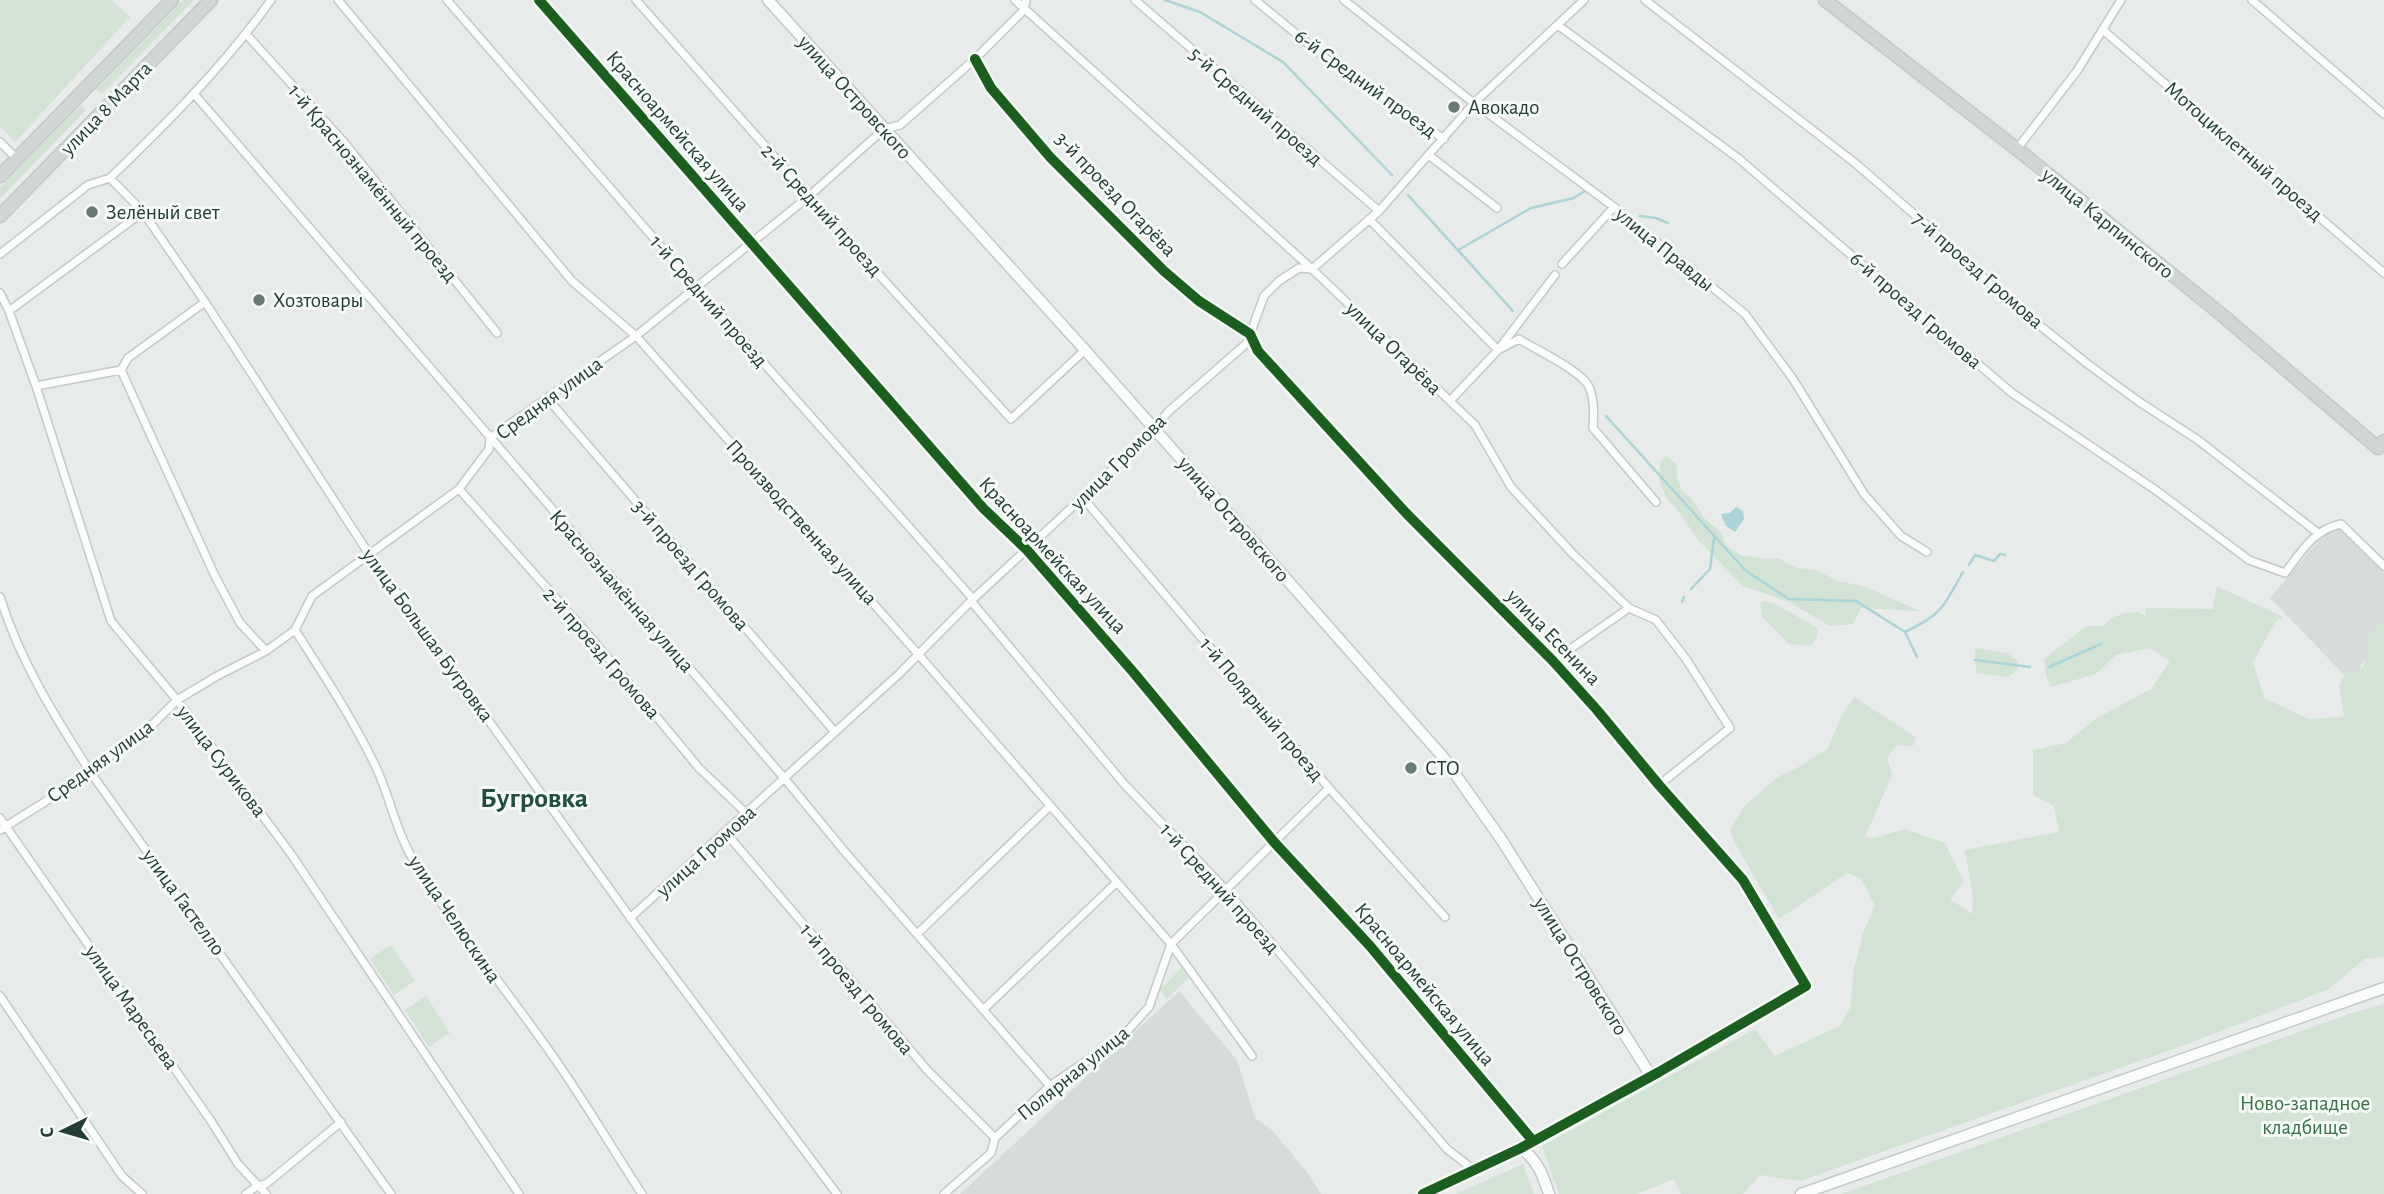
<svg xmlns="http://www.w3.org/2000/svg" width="2384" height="1194" font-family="'Alegreya Sans',sans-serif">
	<rect width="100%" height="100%" fill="#e7ebe9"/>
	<path fill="#d5dcd9" d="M2328 530H2342L2384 573V629L2351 682 2270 598Z
		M1179 991 1237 1060 1255 1118 1272 1130 1307 1172 1321 1194H960Z"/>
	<path fill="#d2e3d5" d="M0 0H112L130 17 15 142 0 126Z
		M183 0H194L102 94 96 89Z
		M80 105 86 110 0 199V187Z
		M1666 456 1677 465V478L1682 490 1693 500 1705 519 1719 530 1728 547 1741 555 1764 559 1779 558 1796 568 1816 570 1838 581 1863 586 1920 611 1861 608 1853 624 1830 626 1789 602 1743 586 1699 541 1678 511 1666 498 1659 479 1660 463Z
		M2217 586 2283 617 2275 622 2253 662 2264 698 2309 719 2344 717 2339 686 2343 677 2363 667 2368 650 2365 640 2384 616V957L2364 959 2329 989 2185 1045 1800 1181 1760 1175 1743 1194H1681L1674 1179 1637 1194H1559L1542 1146 1755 1029 1775 1056 1839 1026 1850 1008 1854 969 1863 933 1875 906 1861 878 1847 873 1779 919 1735 843 1730 830 1745 805 1778 777 1797 768 1828 748 1841 717 1854 697 1916 737 1913 746 1897 745 1887 757 1892 775 1865 837 1874 838 1905 829 1945 843 1964 881 1950 899 1972 914 1973 899 1965 850 2059 832 2054 806 2033 795V750L2066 743 2097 718 2151 689 2170 661 2150 648 2116 655 2096 674 2051 687 2046 676 2044 659 2087 626H2104C2112 614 2125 613 2139 612L2146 616 2145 608 2213 609Z
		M1764 601 1774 603 1817 628V636L1811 646 1789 644 1762 617 1760 604Z
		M1975 648 2007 653 2017 661 2018 669 2008 677 1976 673Z
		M391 945 415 981 394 995 370 959Z
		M1182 967 1189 977 1167 999 1160 990Z
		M426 996 450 1033 429 1047 405 1010Z
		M2384 1004V1194H1841L2358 1011Z
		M1523 1164 1534 1194H1456Z"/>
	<path fill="#acd3d5" d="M1736 507 1743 511 1744 519 1735 532 1726 526 1721 514 1730 513Z"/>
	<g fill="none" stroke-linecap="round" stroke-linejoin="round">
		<path stroke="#acd3d5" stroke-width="2.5" d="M1165 0 1200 12 1283 62 1392 175
			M1408 195 1513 311
			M1640 216 1656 218 1668 223
			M1460 249 1531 208 1574 198 1588 189
			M1606 416 1746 571 1789 599 1856 601 1905 632C1943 614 1943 607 1963 572
			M1969 565 1975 555 1994 561 2000 554 2005 555
			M1691 589 1710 569 1714 538
			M1682 602 1684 597
			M1905 632 1917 657
			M1975 660 2030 667
			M2049 667 2101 644"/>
		<defs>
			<path id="street" d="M338 0 572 281 636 336 918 654 1171 944 1252 1056
				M447 0 697 288 973 599
				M539 0 984 509 1027 550 1134 673 1274 842 1370 946 1533 1141
				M636 0 795 180 808 197 1011 419 1085 350
				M1015 0 1312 269 1475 425 1511 487 1572 553 1629 608 1656 620 1686 659 1730 728 1659 785
				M1135 0 1379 211
				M1255 0 1328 60 1444 139
				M1344 0 1466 97 1614 207 1745 314 1793 379 1864 494 1901 536 1927 552
				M1645 0 1855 163 1930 228 2003 296 2089 365 2138 401 2198 440 2318 533
				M2252 0 2384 114
				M1559 26 1738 158 2012 393 2157 491 2249 560 2285 573C2302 551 2313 530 2341 524L2384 566
				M2103 30 2384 273
				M246 34 343 141 497 333
				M975 59 991 88 1050 157 1164 271 1199 301 1250 334 1258 351 1406 513 1553 661 1597 710 1659 785 1743 880 1806 986 1651 1076
				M195 95 785 779 845 852 1050 1086
				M0 142 17 159
				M2017 149 2077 71 2121 0
				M1430 156 1497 208
				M110 178C168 122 224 66 271 0
				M1369 219 1498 350 1519 339C1535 349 1579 370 1588 385 1595 397 1594 416 1593 428L1656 502
				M0 254 88 185 110 178 143 212 205 302 369 554 637 927 837 1194
				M1562 264 1614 207
				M0 293 9 311 36 386 111 621 177 700 291 854 519 1194
				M9 311 143 212
				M121 370 215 576 240 623 266 651
				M36 386 121 370 128 358 205 302
				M547 398 835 732
				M1450 401 1498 350 1555 275
				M459 489 593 640 699 768 747 814
				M1083 498 1329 788 1445 917
				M0 597C20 661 55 717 91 773L391 1194
				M971 601 1125 785 1226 890 1447 1149 1474 1170
				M295 630C323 674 351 716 374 763 390 795 395 830 414 861 452 923 498 979 540 1038 577 1088 608 1142 642 1194
				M1553 661 1629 608
				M0 818 211 1121 238 1164 266 1194
				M0 830 91 773 130 738 153 724 177 700 217 676 266 651 295 630 312 596 459 489 489 449 490 438 636 336 808 197 884 129 900 125 975 59 1024 10 1026 0
				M726 833 928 1071 995 1138
				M630 918 899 674 971 601 1140 444 1169 411 1247 343 1264 296 1279 281 1299 268 1312 269 1379 211 1475 102 1584 0
				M917 934 1050 806
				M0 996 122 1176 142 1194
				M984 1009 1117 882
				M246 1194 257 1186 266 1184 341 1122
				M944 1194 991 1153 995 1138 1050 1086 1123 1036 1149 1007 1171 944 1329 788"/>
			<path id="secondary" d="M768 0 1085 350 1443 757 1501 839 1651 1076 1521 1148 1423 1194
				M1521 1148C1538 1161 1543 1175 1549 1194
				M1801 1194 2384 988"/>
			<path id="primary" d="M1825 0 2027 157 2222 315 2378 448 2384 441
				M0 176 172 0
				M0 216 211 0"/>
		</defs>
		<use href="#street" stroke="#c4c8c6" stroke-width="10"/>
		<use href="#secondary" stroke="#c3c9c6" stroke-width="13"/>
		<use href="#primary" stroke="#c2cac7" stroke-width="15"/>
		<use href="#street" stroke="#fbfcfc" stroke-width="7"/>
		<use href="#secondary" stroke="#fbfcfc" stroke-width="10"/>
		<use href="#primary" stroke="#d0d6d4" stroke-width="12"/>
		<defs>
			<path id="cycleway" d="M539 0 984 509 1027 550 1134 673 1274 842 1370 946 1533 1141
				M975 59 991 88 1050 157 1164 271 1199 301 1250 334 1258 351 1406 513 1553 661 1597 710 1659 785 1743 880 1806 986 1659 1072 1521 1148 1423 1194"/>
		</defs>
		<use href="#cycleway" stroke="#f5faf7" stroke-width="15"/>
		<use href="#cycleway" stroke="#1b5e20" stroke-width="10"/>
	</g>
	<g fill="#697b74" stroke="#f5faf7" stroke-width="2.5">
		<circle cx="1454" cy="107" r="7"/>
		<circle cx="92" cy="212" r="7"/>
		<circle cx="259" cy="300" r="7"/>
		<circle cx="1411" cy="768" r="7"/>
	</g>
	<g text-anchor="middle" stroke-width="6" stroke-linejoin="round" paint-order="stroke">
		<g font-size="21" fill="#253e35" stroke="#f5faf7">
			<text transform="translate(1366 83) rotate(36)" y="7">6-й Средний проезд</text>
			<text transform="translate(855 97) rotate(48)" y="7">улица Островского</text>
			<text transform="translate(1256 106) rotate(41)" y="7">5-й Средний проезд</text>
			<text transform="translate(106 108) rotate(-46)" y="7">улица 8 Марта</text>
			<text transform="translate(678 131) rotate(49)" y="7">Красноармейская улица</text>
			<text transform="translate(2244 151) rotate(41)" y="7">Мотоциклетный проезд</text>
			<text transform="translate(373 183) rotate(50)" y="7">1-й Краснознамённый проезд</text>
			<text transform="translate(1116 194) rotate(46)" y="7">3-й проезд Огарёва</text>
			<text transform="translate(822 210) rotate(48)" y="7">2-й Средний проезд</text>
			<text transform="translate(2108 223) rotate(39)" y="7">улица Карпинского</text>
			<text transform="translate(1665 249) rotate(39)" y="7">улица Правды</text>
			<text transform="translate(1978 270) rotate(41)" y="7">7-й проезд Громова</text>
			<text transform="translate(709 301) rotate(49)" y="7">1-й Средний проезд</text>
			<text transform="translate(1916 310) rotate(41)" y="7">6-й проезд Громова</text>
			<text transform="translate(1394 348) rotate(44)" y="7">улица Огарёва</text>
			<text transform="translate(549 398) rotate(-36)" y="7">Средняя улица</text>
			<text transform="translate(1118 462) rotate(-45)" y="7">улица Громова</text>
			<text transform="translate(1234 519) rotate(49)" y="7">улица Островского</text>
			<text transform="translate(802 522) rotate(48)" y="7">Производственная улица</text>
			<text transform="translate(1053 555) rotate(47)" y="7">Красноармейская улица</text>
			<text transform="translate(691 565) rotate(49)" y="7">3-й проезд Громова</text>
			<text transform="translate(622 591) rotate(49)" y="7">Краснознамённая улица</text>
			<text transform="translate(428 635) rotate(54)" y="7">улица Большая Бугровка</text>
			<text transform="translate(1554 637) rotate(46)" y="7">улица Есенина</text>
			<text transform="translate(602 653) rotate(49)" y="7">2-й проезд Громова</text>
			<text transform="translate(1262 709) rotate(50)" y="7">1-й Полярный проезд</text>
			<text transform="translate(100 761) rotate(-36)" y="7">Средняя улица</text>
			<text transform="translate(222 761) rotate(53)" y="7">улица Сурикова</text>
			<text transform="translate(706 851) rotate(-42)" y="7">улица Громова</text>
			<text transform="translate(1220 888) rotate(48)" y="7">1-й Средний проезд</text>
			<text transform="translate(184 902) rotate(54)" y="7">улица Гастелло</text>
			<text transform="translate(455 919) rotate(56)" y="7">улица Челюскина</text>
			<text transform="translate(1581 966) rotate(58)" y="7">улица Островского</text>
			<text transform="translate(1425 984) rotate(50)" y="7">Красноармейская улица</text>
			<text transform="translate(857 989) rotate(50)" y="7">1-й проезд Громова</text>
			<text transform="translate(132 1007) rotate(55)" y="7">улица Маресьева</text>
			<text transform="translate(1073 1073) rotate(-39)" y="7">Полярная улица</text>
		</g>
		<g font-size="21" fill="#253e35" stroke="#f5faf7" text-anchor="start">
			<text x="1468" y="114">Авокадо</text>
			<text x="106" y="219">Зелёный свет</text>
			<text x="273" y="307">Хозтовары</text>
			<text x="1425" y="775">СТО</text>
		</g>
		<g font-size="21" fill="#337145" stroke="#f5faf7">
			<text x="2305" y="1110">Ново-западное<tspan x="2305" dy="24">кладбище</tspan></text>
		</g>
		<g font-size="28" font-weight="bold" fill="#234e40" stroke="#f5faf7">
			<text x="534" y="807">Бугровка</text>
		</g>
	</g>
	<g transform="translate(63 1131) rotate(265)" stroke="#f5faf7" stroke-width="5" paint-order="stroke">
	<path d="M0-5L12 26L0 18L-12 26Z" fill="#253e35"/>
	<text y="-10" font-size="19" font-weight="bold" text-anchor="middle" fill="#253e35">С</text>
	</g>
</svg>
